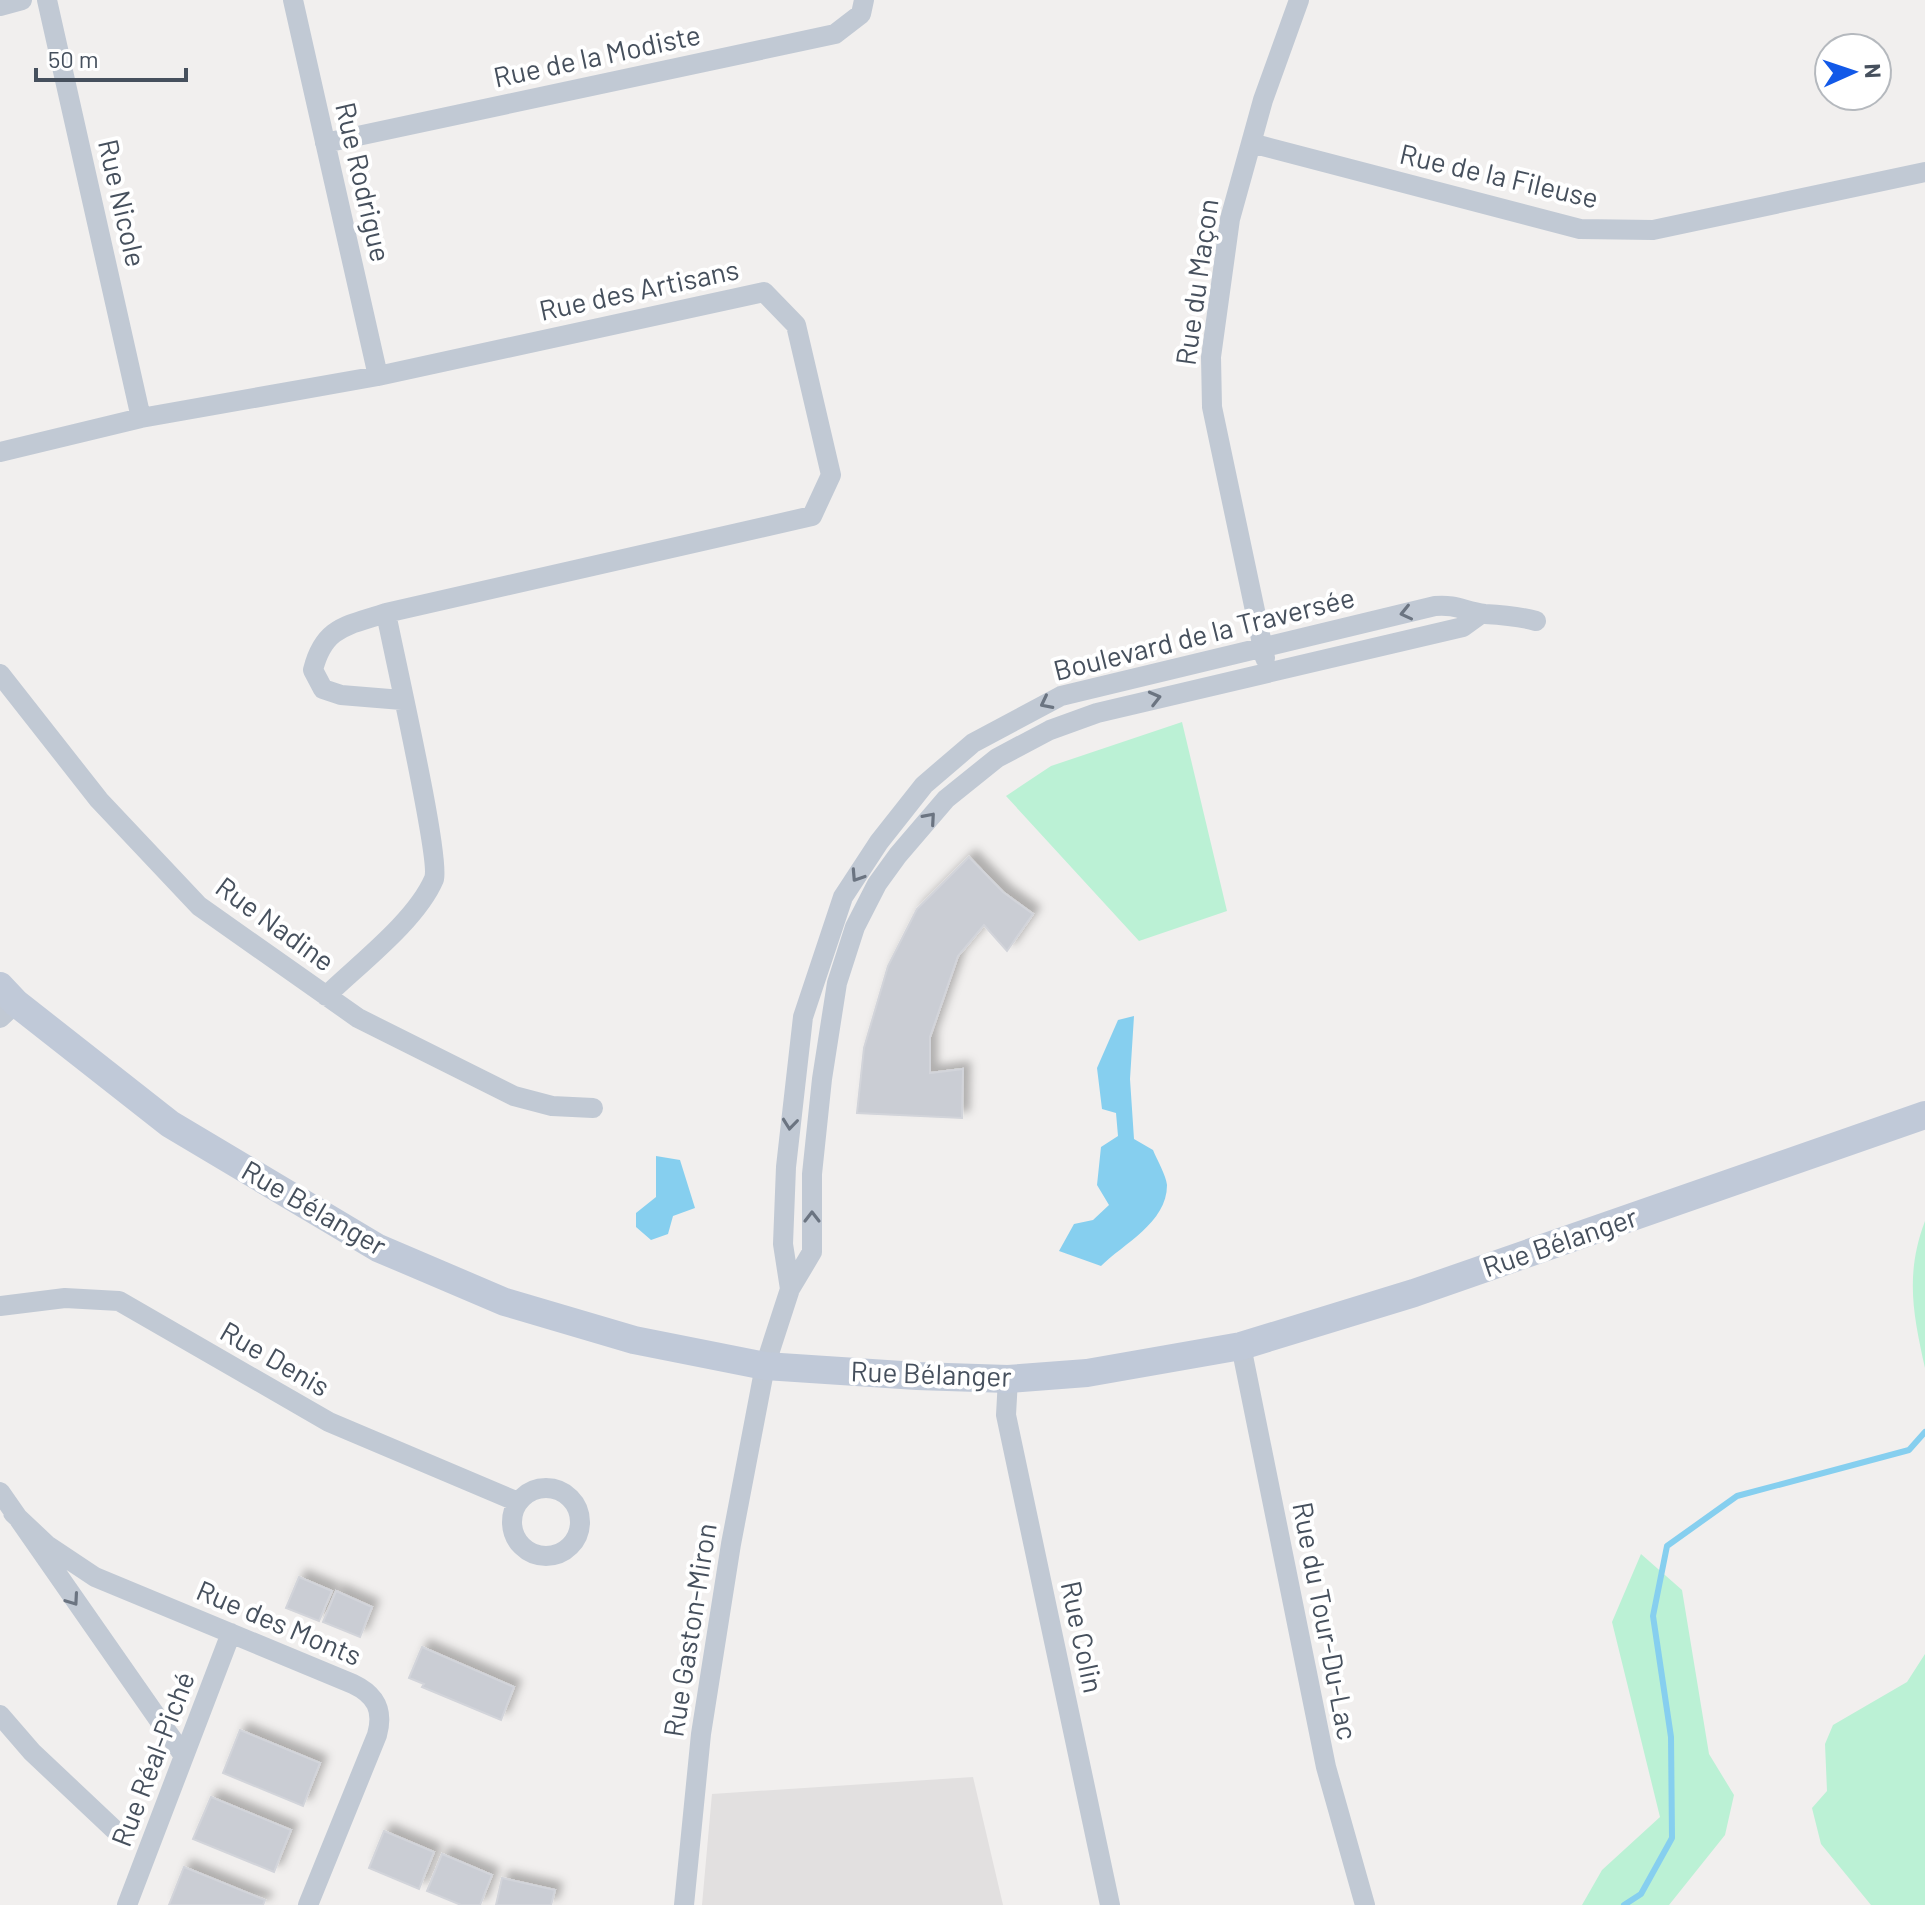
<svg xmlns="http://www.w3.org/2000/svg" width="1925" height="1905" font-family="Barlow,sans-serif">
	<defs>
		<filter id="shadow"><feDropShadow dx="7" dy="-7" stdDeviation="4" flood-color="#0004"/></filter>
	</defs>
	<rect width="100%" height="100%" fill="#f1efee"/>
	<path fill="#e2e0e0" d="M973 1777 1003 1905H702L712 1794Z"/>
	<path fill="#bbf1d5" d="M1182 722 1227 911 1139 941 1006 796 1051 766Z
		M1925 1221V1368C1913 1314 1905 1274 1925 1221Z
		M1641 1554 1682 1590 1709 1754 1734 1795 1725 1835 1669 1905H1582L1602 1870 1660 1817 1612 1622Z
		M1925 1654V1905H1871L1821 1844 1812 1808 1827 1791 1825 1744 1833 1725 1907 1682Z"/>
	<path fill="#86cfef" d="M1134 1016 1130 1079 1134 1139 1153 1150C1157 1160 1166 1175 1167 1185 1167 1223 1123 1244 1101 1266L1059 1251 1074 1224 1093 1220 1109 1205 1097 1185 1101 1147 1118 1136 1116 1113 1102 1109 1097 1068 1118 1020Z
		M656 1156 680 1160 695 1208 673 1216 668 1234 651 1240 636 1227V1213L656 1197Z"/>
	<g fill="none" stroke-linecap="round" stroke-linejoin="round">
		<path stroke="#86cfef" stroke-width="6" d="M1624 1905 1641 1894 1672 1838 1671 1737 1653 1616 1667 1546 1737 1496 1909 1450 1925 1432"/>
	</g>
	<path fill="#cacdd4" stroke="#d2d4da" stroke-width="2" filter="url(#shadow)" d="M969 857 1003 892 1033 914 1007 951 984 925 958 956 930 1037V1073L963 1069 962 1118 857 1113 864 1048 888 966 917 909Z
		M299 1577 332 1591 319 1621 286 1608Z
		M336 1591 372 1607 360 1637 323 1622Z
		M422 1647 514 1687 501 1720 422 1687 424 1684 409 1678Z
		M240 1730 320 1763 303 1806 223 1773Z
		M211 1797 291 1830 274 1872 193 1839Z
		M384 1831 434 1852 419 1889 369 1868Z
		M442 1854 492 1875 480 1905H461L427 1891Z
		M184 1867 265 1900 263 1905H169Z
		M502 1878 555 1890 551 1905H496Z"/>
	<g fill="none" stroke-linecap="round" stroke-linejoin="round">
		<path stroke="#c1c9d4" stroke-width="20" d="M47 0 141 418
			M293 0 378 376
			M0 6 22 0
			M325 143 835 34 861 14 864 0
			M1251 143 1580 229 1653 230 1925 172
			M0 452 141 418 378 376 764 292 796 325 831 475 812 516 386 613C393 650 441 859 434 879 416 921 359 964 326 996
			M386 613C347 626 324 626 313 670L323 689 341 695 402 700
			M1265 658 1212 407 1211 357 1230 219 1263 100 1299 0
			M0 674 99 800 199 906 358 1018 514 1096 552 1106 593 1108
			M0 1018 16 1003
			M790 1289 783 1244 786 1167 803 1017 843 897 879 842 924 785 973 743 1061 696 1435 606C1457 604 1465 612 1485 614 1503 615 1518 616 1536 621
			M0 1306 65 1298 119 1301 329 1422 518 1502
			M1241 1346 1326 1767 1365 1905
			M1008 1379 1006 1415 1110 1905
			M512 1522a34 34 0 1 1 68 0a34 34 0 1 1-68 0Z
			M0 1492 184 1756
			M13 1513 47 1545 95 1577 353 1684C376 1695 384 1710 377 1735L308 1905
			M0 1715 32 1752 119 1834
			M127 1905 231 1633
			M684 1905 701 1734 731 1544 765 1366 790 1289 812 1252V1174L822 1079 837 983 855 927 877 884 898 855 946 799 997 758 1050 730 1097 713 1463 627 1481 614"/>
		<path stroke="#c0c9d8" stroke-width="28" d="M0 986 16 1003 170 1124 378 1248 505 1302 634 1340 765 1366 917 1376 1008 1379 1087 1373 1241 1346 1414 1293 1925 1115"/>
	</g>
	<defs><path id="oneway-chevron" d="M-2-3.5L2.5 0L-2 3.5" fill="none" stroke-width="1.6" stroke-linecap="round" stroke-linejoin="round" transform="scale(2)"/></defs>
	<g stroke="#6b7481">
		<use href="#oneway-chevron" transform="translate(1406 613) rotate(167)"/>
		<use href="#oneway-chevron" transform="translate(1155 698) rotate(-14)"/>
		<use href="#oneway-chevron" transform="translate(1046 703) rotate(153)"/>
		<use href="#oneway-chevron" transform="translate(930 818) rotate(-49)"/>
		<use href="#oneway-chevron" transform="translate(857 876) rotate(123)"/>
		<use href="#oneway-chevron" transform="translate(790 1124) rotate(96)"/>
		<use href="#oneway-chevron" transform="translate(812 1217) rotate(-90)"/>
		<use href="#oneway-chevron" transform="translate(73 1600) rotate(55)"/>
	</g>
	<g text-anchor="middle" stroke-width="8" stroke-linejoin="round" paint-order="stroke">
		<g font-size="28" fill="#46505d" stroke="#fff">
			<text transform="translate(597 56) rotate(-12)" y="10">Rue de la Modiste</text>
			<text transform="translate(1499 176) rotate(13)" y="10">Rue de la Fileuse</text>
			<text transform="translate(363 182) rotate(77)" y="10">Rue Rodrigue</text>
			<text transform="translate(122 203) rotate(77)" y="10">Rue Nicole</text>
			<text transform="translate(1197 282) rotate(-82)" y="10">Rue du Maçon</text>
			<text transform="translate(639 290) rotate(-12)" y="10">Rue des Artisans</text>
			<text transform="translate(1204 634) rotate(-14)" y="10">Boulevard de la Traversée</text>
			<text transform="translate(275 924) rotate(36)" y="10">Rue Nadine</text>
			<text transform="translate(314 1208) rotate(30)" y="10">Rue Bélanger</text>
			<text transform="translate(1560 1242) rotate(-19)" y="10">Rue Bélanger</text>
			<text transform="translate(275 1359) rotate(30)" y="10">Rue Denis</text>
			<text transform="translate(931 1374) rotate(2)" y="10">Rue Bélanger</text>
			<text transform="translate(1325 1621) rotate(79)" y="10">Rue du Tour-Du-Lac</text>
			<text transform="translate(279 1623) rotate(23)" y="10">Rue des Monts</text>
			<text transform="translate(690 1630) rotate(-81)" y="10">Rue Gaston-Miron</text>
			<text transform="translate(1082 1637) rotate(78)" y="10">Rue Colin</text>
			<text transform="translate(153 1759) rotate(-69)" y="10">Rue Réal-Piché</text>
		</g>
	</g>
	<g transform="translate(1853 72) rotate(87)"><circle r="38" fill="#ffffff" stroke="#b5b9be" stroke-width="2"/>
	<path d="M0-6L14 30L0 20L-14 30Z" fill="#1259e8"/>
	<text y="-12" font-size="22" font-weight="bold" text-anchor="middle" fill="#46505d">N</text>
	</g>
	<path d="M36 68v12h150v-12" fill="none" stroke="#46505d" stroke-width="4"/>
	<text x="48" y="68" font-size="24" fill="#46505d" stroke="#ffffff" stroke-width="6" paint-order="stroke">50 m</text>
</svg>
